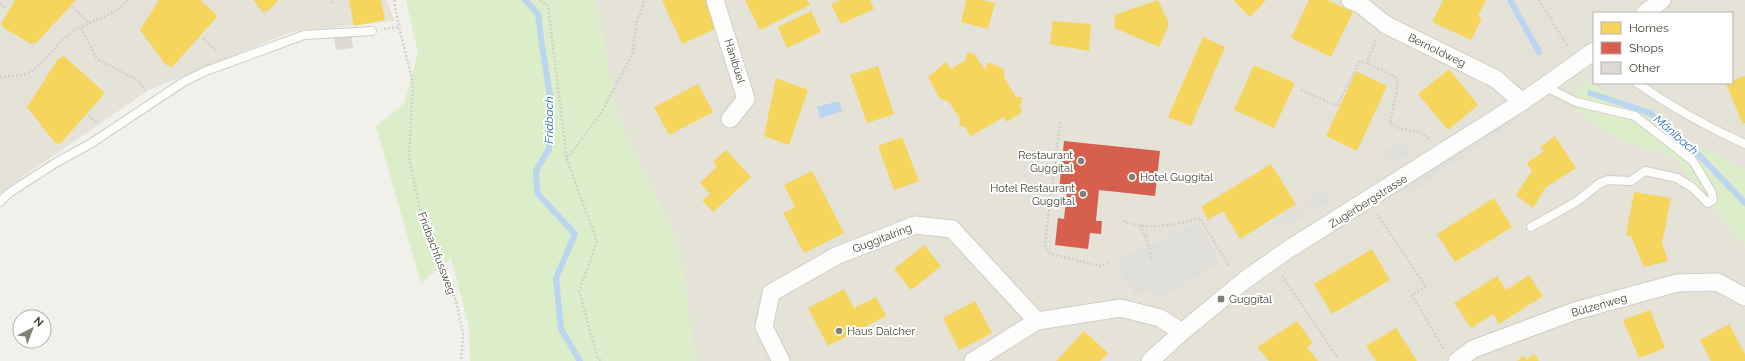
<svg xmlns="http://www.w3.org/2000/svg" width="1745" height="361" font-family="Raleway,sans-serif">
	<rect width="100%" height="100%" fill="#f1f0ea"/>
	<path fill="#e5e2d7" fill-rule="evenodd" d="M0 0H387L394 21 291 32 149 90 25 175 0 195Z
		M596 0H1745V171L1724 158 1614 138 1674 157 1745 246V361H695L680 249 616 111ZM1594 13H1732V83H1594Z"/>
	<path fill="#dbedc9" d="M406 0H596L616 111 680 249 696 361H470L469 326 451 258 421 283 376 126 404 104 418 53Z
		M1586 81 1646 114 1702 149 1724 158 1745 171V246L1674 157 1614 138 1565 101Z"/>
	<path fill="#e0dfda" d="M1511 117 1514 122 1408 195 1404 188Z
		M1402 141 1410 153 1392 165 1383 152Z
		M1322 190 1332 200 1310 214 1302 202Z
		M1299 205 1306 217 1286 229 1279 218Z
		M1199 222 1219 262 1162 299 1149 289 1135 296 1124 280 1119 259 1174 235 1173 233Z"/>
	<path fill="#b9d5f0" d="M839 101 842 111 820 118 817 107Z"/>
	<path fill="#f6d55c" d="M15 0H76L36 43 31 44 4 28 1 24Z
		M159 0H200L215 13 217 17 172 67 166 65 140 30Z
		M253 0H278L268 11 263 12Z
		M349 0H381L385 20 354 26Z
		M662 0H705L717 28 682 44Z
		M745 0H807L810 5 760 30Z
		M840 0H870L874 9 841 24 831 4Z
		M966 0H982L995 3 988 29 961 22Z
		M1158 0 1169 24 1159 47 1115 28 1114 19 1117 14Z
		M1233 0H1266L1250 17Z
		M1309 0H1328L1353 12 1331 57 1291 38Z
		M1443 0H1486L1478 16 1482 18 1471 40 1432 22Z
		M811 11 821 32 787 48 778 27Z
		M1053 21 1091 24 1089 51 1050 44Z
		M1203 37 1225 47 1191 126 1168 117Z
		M967 52 974 54 985 70 988 62 1004 69V77L1016 97H1022L1020 106 1022 112 1007 122 1004 117 971 136 965 127 959 125 960 118 948 101 940 99 928 77 946 62 951 69 966 60Z
		M64 56 102 90 104 94 61 143 56 144 27 107 58 59Z
		M1254 65 1295 83 1274 128 1234 110Z
		M878 66 894 114 867 123 850 75Z
		M1449 69 1478 105 1448 130 1418 94Z
		M1356 71 1387 86 1357 151 1326 136Z
		M1745 76V123L1743 124 1726 84 1732 83V81Z
		M776 78 808 90 789 145 764 136Z
		M698 84 713 112 669 135 654 107Z
		M1555 136 1576 168 1546 187 1533 208 1516 195 1532 171 1527 163 1544 151 1540 147Z
		M902 137 919 181 894 190 878 146Z
		M726 150 751 177 713 212 702 200 710 194 700 183 717 167 713 162Z
		M1271 164 1296 204 1240 239 1223 211 1208 220 1201 207Z
		M812 171 844 233 804 253 783 213 795 207 784 185Z
		M1634 192 1671 198 1662 243 1668 261 1644 267 1631 236 1626 235Z
		M1494 198 1512 227 1455 262 1437 234Z
		M924 245 941 266 911 290 894 269Z
		M1372 249 1390 280 1332 314 1314 284Z
		M1529 275 1543 296 1499 324 1493 314 1471 328 1454 303 1497 276 1506 290Z
		M844 289 854 308 876 297 886 316 828 346 808 308Z
		M975 301 992 333 959 350 943 318Z
		M1650 310 1665 348 1639 358 1623 320Z
		M1297 321 1313 343 1307 347 1318 361H1269L1257 347Z
		M1729 324 1745 354V361H1711L1700 340Z
		M1396 328 1417 361H1376L1366 346Z
		M1084 331 1108 353 1100 361H1056Z
		M1534 354 1539 361H1517L1524 356 1527 360Z"/>
	<path fill="#d6604d" d="M1064 141 1160 151 1155 196 1099 190 1096 221H1102L1101 234 1090 233 1088 249 1055 245 1058 218 1064 219 1067 192 1059 191Z"/>
	<g fill="none" stroke-linecap="round" stroke-linejoin="round">
		<path stroke="#b9d5f0" stroke-width="6" d="M525 0 538 14 541 39 550 96 549 149 536 171 537 193 575 234 556 278 561 329 580 361
			M1510 0 1539 52
			M1590 93 1650 113 1699 155 1745 203"/>
	</g>
	<path fill="#dbd9d2" d="M351 34 353 48 336 50 334 36Z"/>
	<g fill="none" stroke-linecap="round" stroke-linejoin="round">
		<defs>
			<path id="lane" d="M1637 83C1673 108 1705 126 1745 144
				M0 202 9 193 57 162 90 144 185 81 206 71 304 35 372 31
				M1531 227 1576 202 1600 183 1608 180 1631 181 1645 171 1677 178 1693 188 1708 203 1713 200 1712 193 1693 161 1635 116 1576 102 1544 86"/>
			<path id="street" d="M715 0 746 99 730 119
				M1350 0 1360 4 1386 25 1496 79 1522 102
				M1645 13 1662 0
				M781 361 764 327 771 293 836 256 915 225 952 229 1037 321
				M973 361 1037 321 1121 308 1160 318 1182 332
				M1150 361 1182 332 1245 280 1286 251 1522 102 1594 51
				M1457 361 1473 349 1575 311 1677 283 1717 282 1745 297"/>
		</defs>
		<use href="#lane" stroke="#cfcdc7" stroke-width="10"/>
		<use href="#street" stroke="#cfcdc7" stroke-width="19"/>
		<path stroke="#d2cfcb" stroke-width="2.5" stroke-dasharray="2 2" stroke-linecap="butt" d="M394 0 399 27
			M540 0 548 6 567 160 597 242 579 291 597 356 601 361
			M1539 0 1568 47
			M331 3 333 0
			M0 4 6 8
			M72 7 90 24
			M81 28 97 59 138 80 145 90
			M384 29 399 27 413 83 409 158 422 220 456 301 463 334 461 361
			M203 38 217 52
			M1376 40 1367 63 1395 77 1398 84 1390 123C1404 135 1418 125 1429 140
			M0 77C10 76 21 77 30 72 45 63 54 46 68 35 86 21 112 18 128 0
			M1301 90 1337 106 1360 61 1367 63
			M89 115 97 123
			M1060 122 1045 243C1046 250 1048 253 1055 255L1100 266 1109 262
			M567 159 601 113 632 55 637 21 645 0
			M1377 214 1426 287 1412 295 1444 350
			M1123 221C1146 231 1177 225 1200 218L1229 266
			M1141 225 1143 236 1146 235 1152 258
			M1282 276 1338 358"/>
		<use href="#lane" stroke="#fdfdfc" stroke-width="8"/>
		<use href="#street" stroke="#fdfdfc" stroke-width="17"/>
	</g>
	<g fill="#827f75" stroke="#fff" stroke-width="1.5">
		<circle cx="1081" cy="161" r="4"/>
		<circle cx="1132" cy="177" r="4"/>
		<circle cx="1083" cy="194" r="4"/>
		<rect x="1217" y="295" width="8" height="8" rx="2"/>
		<circle cx="839" cy="331" r="4"/>
	</g>
	<g text-anchor="middle" stroke-width="4" stroke-linejoin="round" paint-order="stroke">
		<g font-size="11" fill="#474236" stroke="#fff">
			<text transform="translate(1437 50) rotate(26)" y="4">Bernoldweg</text>
			<text transform="translate(735 61) rotate(73)" y="4">Hänibüel</text>
			<text transform="translate(1368 201) rotate(-32)" y="4">Zugerbergstrasse</text>
			<text transform="translate(882 238) rotate(-21)" y="4">Guggitalring</text>
			<text transform="translate(437 253) rotate(69)" y="4">Fridbachfussweg</text>
			<text transform="translate(1599 305) rotate(-16)" y="4">Bützenweg</text>
		</g>
		<g font-size="11" fill="#474236" stroke="#fff" text-anchor="start">
			<text x="1073" y="159" text-anchor="end">Restaurant<tspan x="1073" dy="13">Guggital</tspan></text>
			<text x="1140" y="181">Hotel Guggital</text>
			<text x="1075" y="192" text-anchor="end">Hotel Restaurant<tspan x="1075" dy="13">Guggital</tspan></text>
			<text x="1229" y="303">Guggital</text>
			<text x="847" y="335">Haus Dalcher</text>
		</g>
		<g font-size="12" font-style="italic" fill="#2b6db7" stroke="#fff">
			<text transform="translate(549 120) rotate(-90)" y="4">Fridbach</text>
			<text transform="translate(1676 135) rotate(41)" y="4">Mänibach</text>
		</g>
	</g>
	<rect x="1593" y="12" width="140" height="72" fill="#ffffff" stroke="#b5b3af"/>
	<rect x="1601" y="22" width="20" height="12" fill="#f6d55c" stroke="#b5b3af"/>
	<text x="1629" y="32" font-size="12" fill="#474236">Homes</text>
	<rect x="1601" y="42" width="20" height="12" fill="#d6604d" stroke="#b5b3af"/>
	<text x="1629" y="52" font-size="12" fill="#474236">Shops</text>
	<rect x="1601" y="62" width="20" height="12" fill="#dbd9d2" stroke="#b5b3af"/>
	<text x="1629" y="72" font-size="12" fill="#474236">Other</text>
	<g transform="translate(32 329) rotate(42)"><circle r="19" fill="#ffffff" stroke="#b5b3af"/>
	<path d="M0-3L7 15L0 10L-7 15Z" fill="#827f75"/>
	<text y="-6" font-size="11" font-weight="bold" text-anchor="middle" fill="#474236">N</text>
	</g>
</svg>
